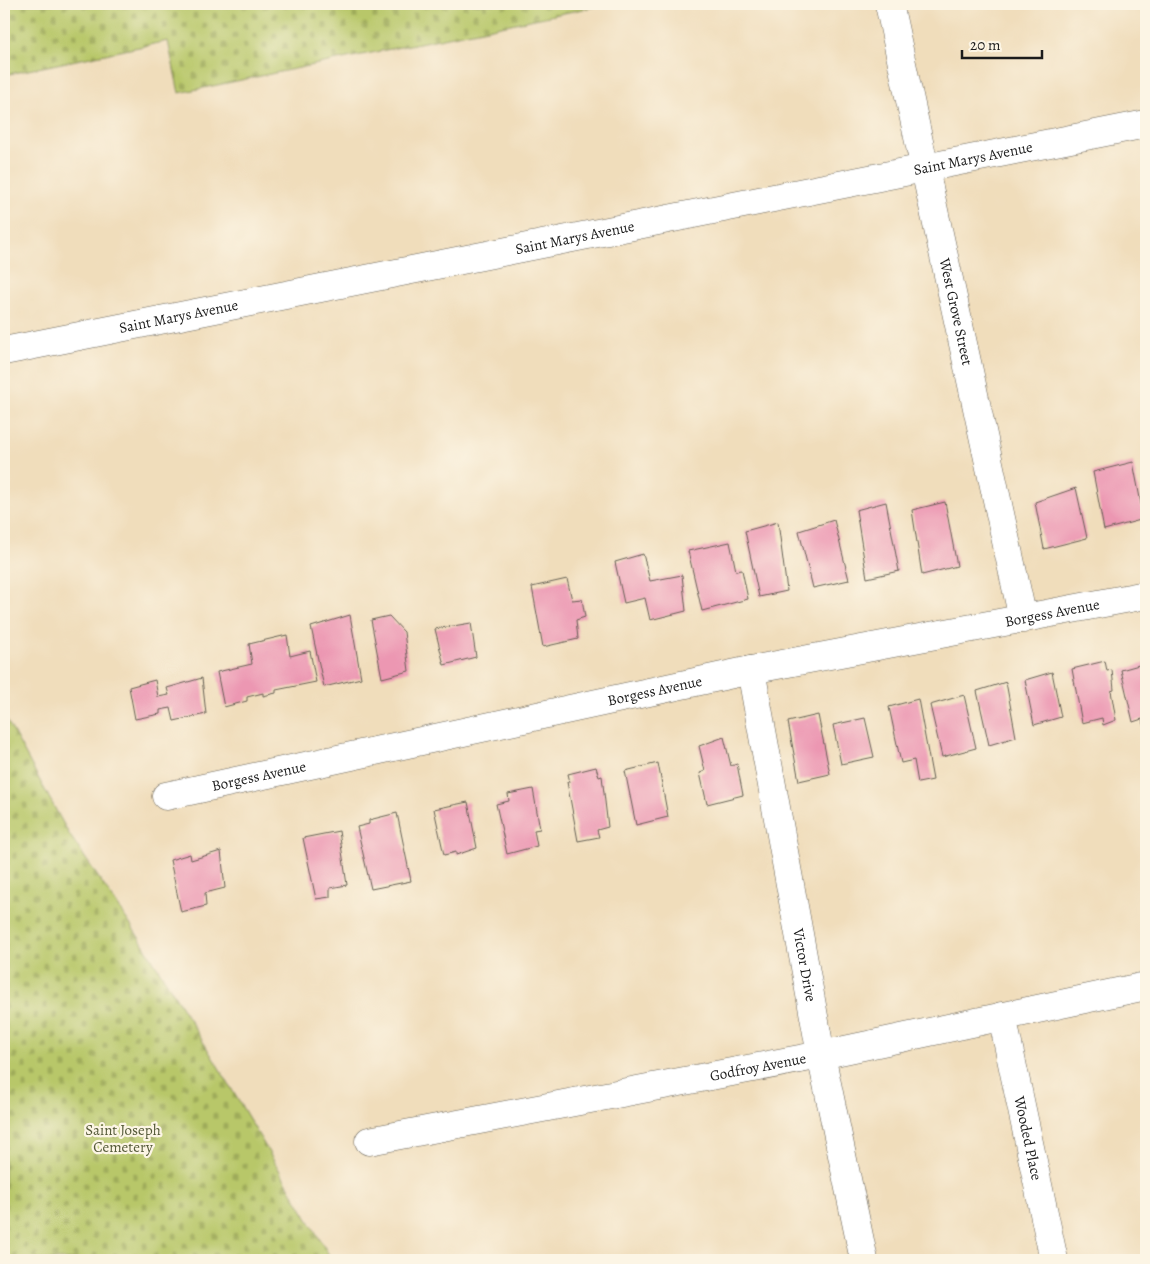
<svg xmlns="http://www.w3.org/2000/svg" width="1150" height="1264" font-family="Alegreya,serif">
	<defs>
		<pattern id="cemetery-stones" width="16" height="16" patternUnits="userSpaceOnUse" patternTransform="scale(1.25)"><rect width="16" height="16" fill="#b8c769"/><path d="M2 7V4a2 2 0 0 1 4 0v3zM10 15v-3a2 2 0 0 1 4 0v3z" fill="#9eaa5a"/></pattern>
	</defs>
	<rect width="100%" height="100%" fill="#fcf5e5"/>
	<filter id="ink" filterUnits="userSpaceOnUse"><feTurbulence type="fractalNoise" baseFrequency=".02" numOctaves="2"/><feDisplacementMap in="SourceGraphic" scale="10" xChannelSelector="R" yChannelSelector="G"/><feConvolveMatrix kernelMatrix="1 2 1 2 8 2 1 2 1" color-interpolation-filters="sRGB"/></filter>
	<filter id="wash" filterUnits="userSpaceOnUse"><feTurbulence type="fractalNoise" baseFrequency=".0096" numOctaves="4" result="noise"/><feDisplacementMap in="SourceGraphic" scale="20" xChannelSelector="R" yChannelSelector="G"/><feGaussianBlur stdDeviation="1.12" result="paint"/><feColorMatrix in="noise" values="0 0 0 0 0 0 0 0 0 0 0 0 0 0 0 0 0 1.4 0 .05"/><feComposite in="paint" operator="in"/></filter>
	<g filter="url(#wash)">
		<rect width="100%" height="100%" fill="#f0ddbb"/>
		<path fill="url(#cemetery-stones)" stroke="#6a7242" d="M4 4H607L179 93 168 41 4 75Z
			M4 715 69 834 140 939 221 1071 332 1260H4Z"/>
		<g id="blocks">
			<path fill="#ec97b2" d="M1133 462 1144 519 1104 530 1093 472Z
				M1076 488 1087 538 1044 549 1035 502Z
				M886 502 899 571 867 578 856 510Z
				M945 502 957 566 922 575 912 510Z
				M834 520 849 580 813 588 799 531Z
				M778 522 787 591 759 597 745 531Z
				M730 542 736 571 742 570 748 599 702 611 688 551Z
				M643 554 650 581 682 575 686 611 650 620 645 598 624 603 615 562Z
				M567 579 572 600 582 599 585 617 576 620 578 639 543 647 532 587Z
				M350 615 361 678 324 687 311 627Z
				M389 616 404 632 409 671 382 678 371 620Z
				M471 623 476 657 444 665 435 629Z
				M287 635 290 656 310 651 316 682 276 690V693L263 696V693L247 697V701L224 707 217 672 252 664 249 644Z
				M1105 661 1107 671 1112 670 1114 690 1111 691 1116 720 1103 725 1102 718 1082 723 1072 669Z
				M1146 663V728H1145L1142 719 1133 722 1121 670Z
				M1052 672 1061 717 1034 725 1025 680Z
				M202 678 206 714 174 721 171 708 160 710V714L135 719 129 687 155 680 158 697 169 695 167 688Z
				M1006 682 1016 737 989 745 977 691Z
				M964 695 976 748 942 757 930 705Z
				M918 699 933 780 918 783 914 760 901 763 889 707Z
				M818 715 830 774 799 781 788 722Z
				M865 718 874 757 841 764 833 725Z
				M724 737 731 766 737 764 743 795 707 804 700 773 705 771 699 746Z
				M658 763 668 817 636 825 625 771Z
				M596 767 599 777 602 776 608 827 597 830 599 837 578 841 567 782H570L568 774Z
				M533 789 540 829 534 830 537 846 507 854 496 804 509 801 508 794Z
				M468 802 477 848 456 855V852L444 855 434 809Z
				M397 813 411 881 371 889 357 827 369 824V820Z
				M339 831 347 885 330 888V897L316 899 303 838Z
				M221 851 225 888 205 893 206 906 181 912 170 860 190 854 191 860Z"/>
		</g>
	</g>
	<g filter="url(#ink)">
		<use href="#blocks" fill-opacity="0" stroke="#666054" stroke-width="1"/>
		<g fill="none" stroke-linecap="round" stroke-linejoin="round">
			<defs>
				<g id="minor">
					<path id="s1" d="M889 4 1023 619"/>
					<path id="s2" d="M4 351 1146 124"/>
					<path id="s3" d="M751 670 821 1055 864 1260"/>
					<path id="s4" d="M166 796 751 670 1146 595"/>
					<path id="s5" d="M1002 1016 1054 1260"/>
					<path id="s6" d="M369 1141 821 1055 1146 986"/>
				</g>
			</defs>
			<use href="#minor" stroke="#666054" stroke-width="29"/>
			<use href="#minor" stroke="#fff" stroke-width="28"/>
		</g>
	</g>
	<g text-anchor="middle" stroke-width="4.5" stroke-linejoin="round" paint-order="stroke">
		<g font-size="15" fill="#1c1c1c" stroke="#fcf5e5">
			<text dy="5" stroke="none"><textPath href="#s2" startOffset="988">Saint Marys Avenue</textPath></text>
			<text dy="5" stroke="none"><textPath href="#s2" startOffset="582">Saint Marys Avenue</textPath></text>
			<text dy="5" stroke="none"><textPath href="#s1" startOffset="315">West Grove Street</textPath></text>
			<text dy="5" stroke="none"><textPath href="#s2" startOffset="178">Saint Marys Avenue</textPath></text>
			<text dy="5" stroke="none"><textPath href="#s4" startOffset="905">Borgess Avenue</textPath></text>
			<text dy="5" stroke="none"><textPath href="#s4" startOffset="500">Borgess Avenue</textPath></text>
			<text dy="5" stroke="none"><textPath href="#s4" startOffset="95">Borgess Avenue</textPath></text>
			<text dy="5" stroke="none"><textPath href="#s3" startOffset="300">Victor Drive</textPath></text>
			<text dy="5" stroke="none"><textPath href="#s6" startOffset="396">Godfroy Avenue</textPath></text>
			<text dy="5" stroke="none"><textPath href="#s5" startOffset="125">Wooded Place</textPath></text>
		</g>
		<g font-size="15" fill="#535837" stroke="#fcf5e5">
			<text x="123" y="1135">Saint Joseph<tspan x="123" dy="17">Cemetery</tspan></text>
		</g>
	</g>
	<rect width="1150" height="1264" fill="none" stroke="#fcf5e5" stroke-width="20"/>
	<path d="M962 50v8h80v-8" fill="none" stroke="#1c1c1c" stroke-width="2.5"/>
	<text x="970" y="50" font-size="15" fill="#1c1c1c" stroke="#fcf5e5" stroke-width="4" paint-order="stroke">20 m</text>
</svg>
